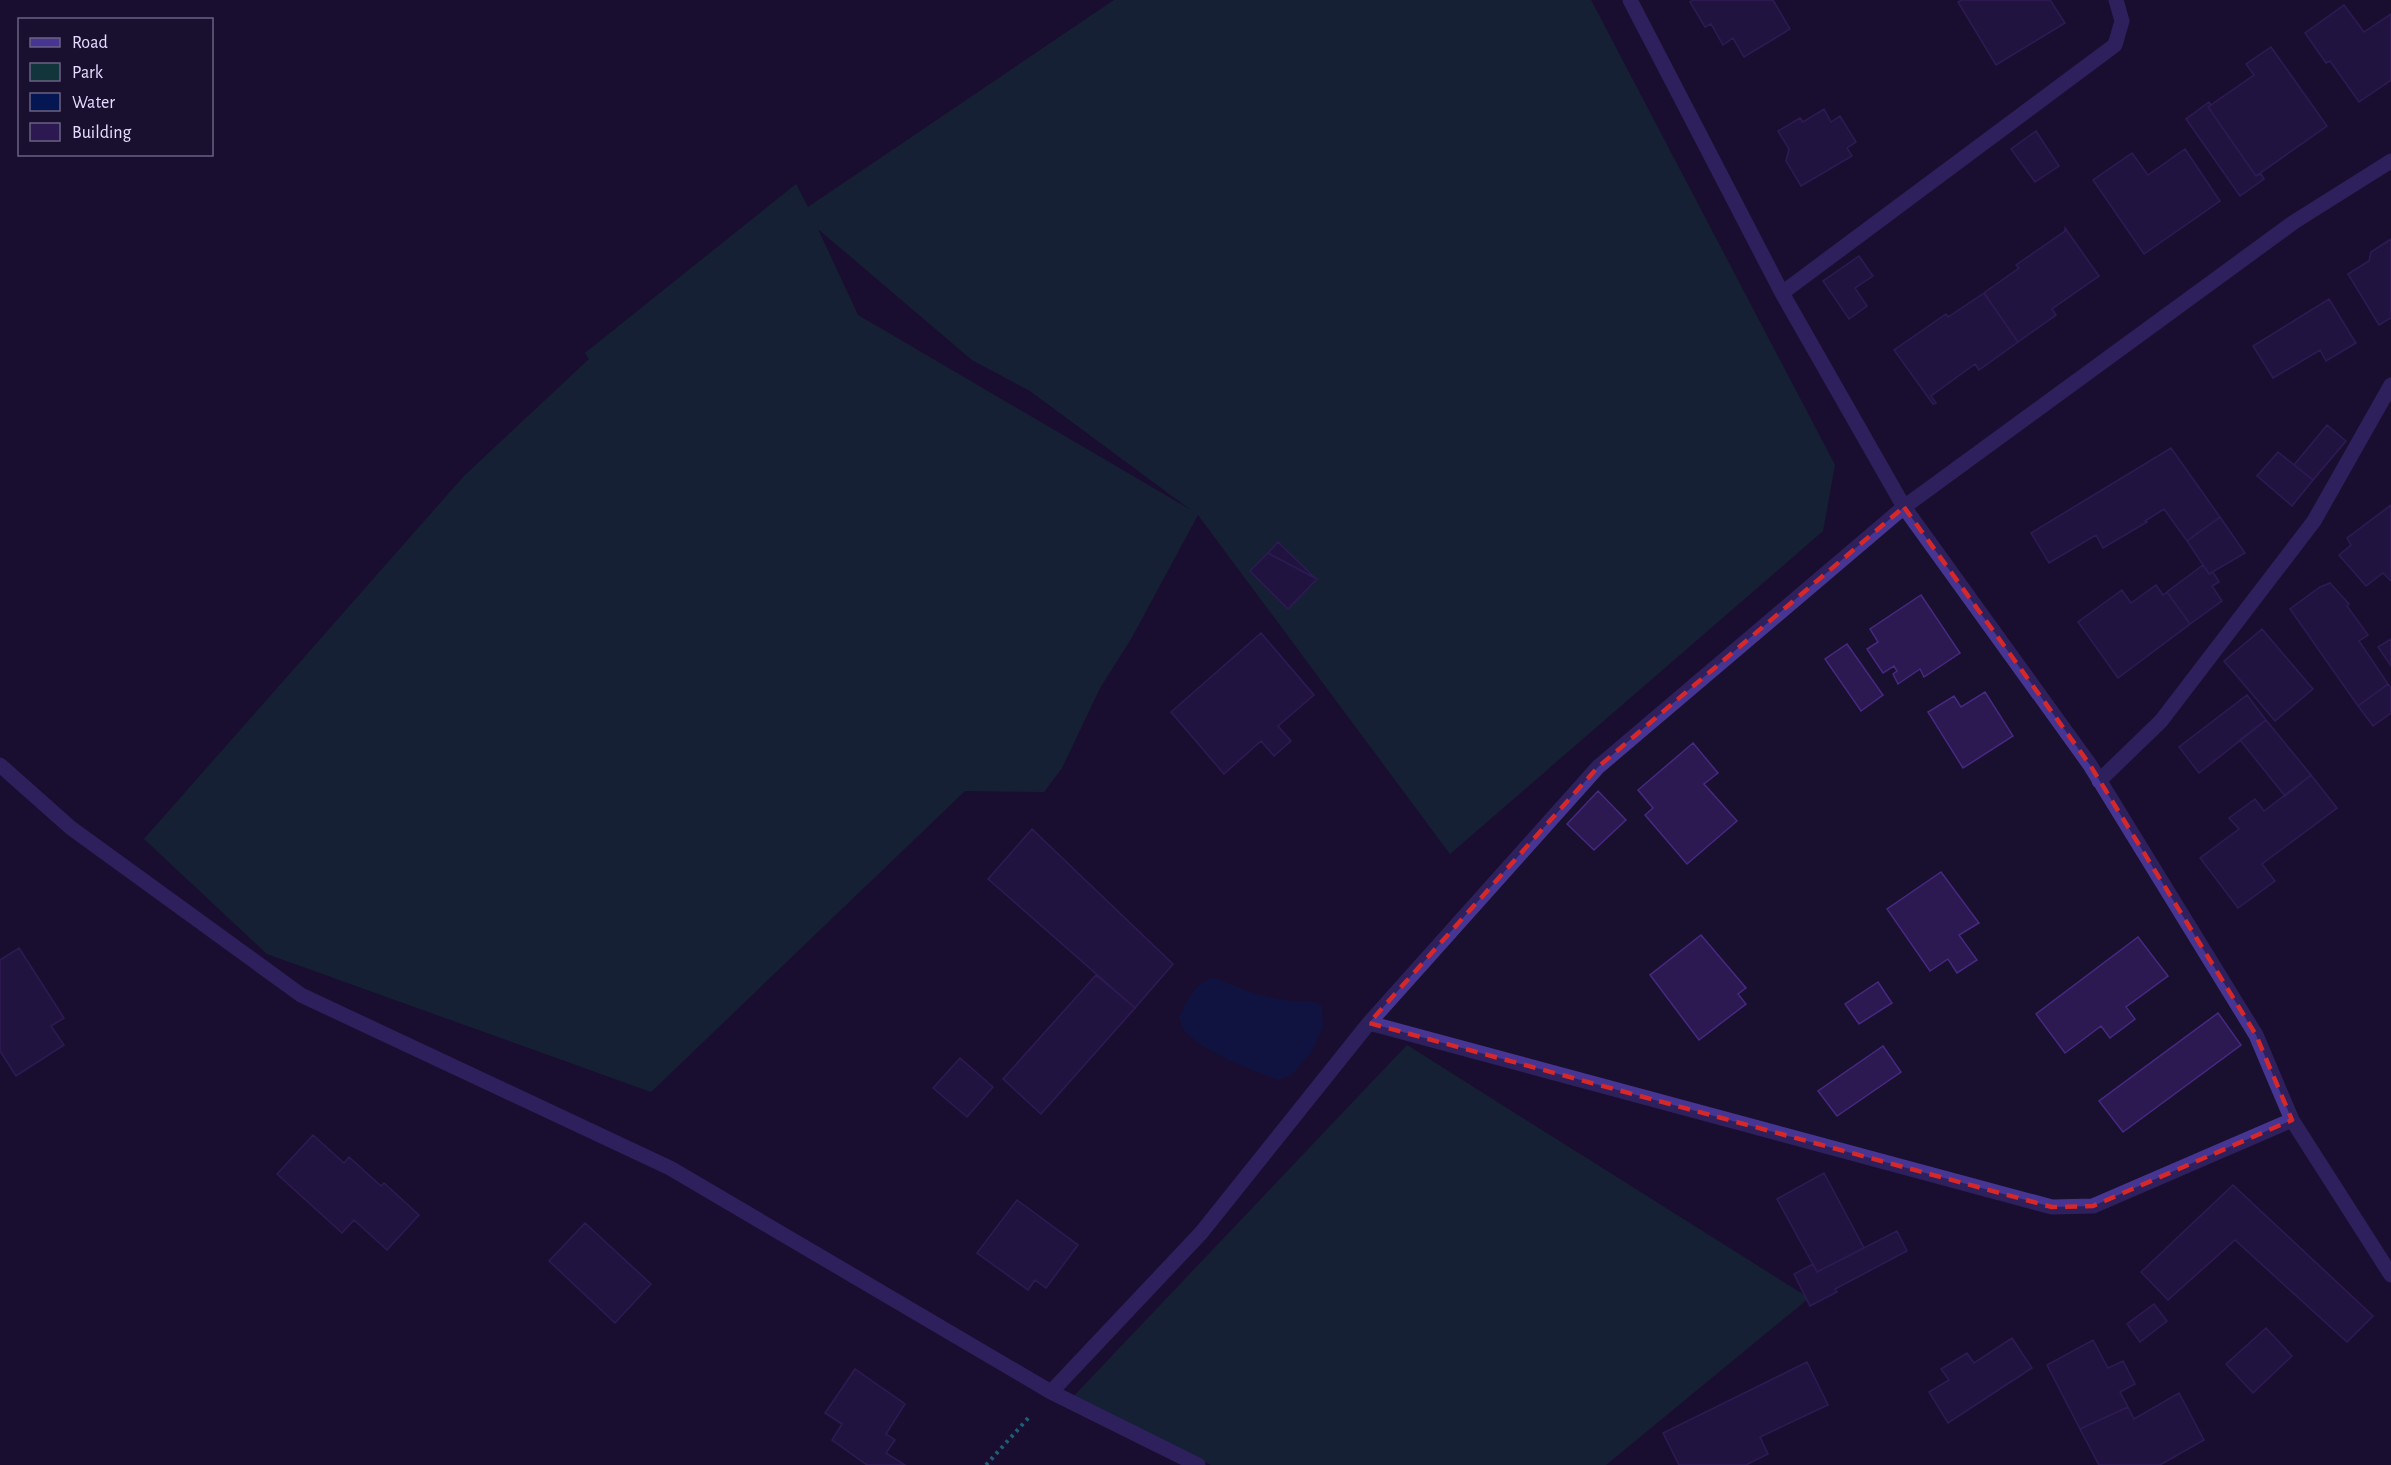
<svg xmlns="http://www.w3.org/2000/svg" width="2391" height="1465" font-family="'Alegreya Sans',sans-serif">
	<rect width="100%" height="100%" fill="#190f2f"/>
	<path fill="#11353a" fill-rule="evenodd" d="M1114 0H1591L1835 465 1823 531 1450 854 1198 515 1131 639 1100 688 1062 768 1044 792 965 791 651 1092 267 954 144 839 464 476 589 359 585 353 796 184 808 207ZM818 229 972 360 1030 391 1191 510 858 315Z
		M1407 1045 1809 1298 1606 1465H1211L1071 1399Z"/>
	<path fill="#051752" d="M1213 977C1240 989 1266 999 1295 1001 1305 1002 1314 1000 1322 1006L1323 1027 1312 1051 1292 1075 1278 1080C1253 1071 1202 1051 1185 1031 1182 1028 1181 1022 1179 1018 1187 1000 1194 985 1213 977Z"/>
	<path fill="#2c1952" stroke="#462980" stroke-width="1.5" d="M1693 0H1773L1790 29 1744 57 1733 38 1723 45 1711 24 1705 27 1690 2Z
		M1962 0H2050L2065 23 1996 65 1958 2Z
		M2344 5 2364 32 2391 14V80L2359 102 2330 61 2326 63 2305 33Z
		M2271 47 2327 126 2256 176 2208 107 2254 75 2246 64Z
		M2209 102 2211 105 2208 107 2256 176 2261 174 2264 179 2240 196 2186 119Z
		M1824 109 1831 122 1840 116 1856 142 1847 148 1852 156 1801 186 1786 161 1789 149 1778 131 1800 118 1803 122Z
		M2036 131 2059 166 2035 182 2011 149Z
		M2185 149 2220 201 2144 254 2093 180 2132 153 2148 175Z
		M2065 228 2099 276 2052 309 2056 315 2018 342 1984 293 2019 268 2016 265 2065 231Z
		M2391 239V318L2379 325 2348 274 2369 261 2371 252Z
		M1859 256 1873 276 1855 288 1867 306 1849 319 1823 281Z
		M1984 293 2018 342 1979 370 1975 364 1931 396 1936 403 1933 404 1894 350 1946 314 1948 317Z
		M2329 299 2356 343 2326 361 2320 350 2273 378 2253 346Z
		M2327 425 2346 441 2313 480 2294 465Z
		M2171 448 2220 517 2187 541 2164 509 2145 521 2147 522 2103 548 2096 535 2049 563 2031 533Z
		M2278 452 2313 480 2292 506 2257 476Z
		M2391 505V581L2383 573 2366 586 2339 555 2351 545 2347 538Z
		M2220 517 2245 553 2209 574 2187 541Z
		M1278 542 1315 578 1268 553Z
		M1268 553 1317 579 1288 609 1250 571Z
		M2203 565 2209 574 2213 572 2219 582 2212 586 2222 601 2190 624 2167 592Z
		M2330 583 2349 604 2347 606 2368 635 2359 641 2388 684 2358 706 2290 609 2320 587Z
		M2156 585 2163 595 2167 592 2190 624 2118 678 2078 622 2122 590 2131 603Z
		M1921 595 1960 653 1924 677 1920 669 1898 684 1893 674 1897 671 1894 666 1883 673 1867 649 1878 642 1870 629Z
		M2262 629 2313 689 2275 721 2224 661Z
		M1261 633 1314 695 1278 726 1291 741 1274 756 1261 741 1224 774 1171 712Z
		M2391 639V666L2378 647Z
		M1847 644 1883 695 1861 711 1825 659Z
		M2388 684 2391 687V713L2373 726 2358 706Z
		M1985 692 2013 736 1963 768 1928 712 1954 696 1961 707Z
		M2247 695 2266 720 2199 773 2179 747Z
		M2266 720 2311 775 2285 796 2240 740Z
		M1693 743 1718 773 1704 784 1737 821 1687 864 1645 815 1653 808 1638 790Z
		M2311 775 2337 808 2262 864 2275 881 2238 908 2200 858 2239 829 2229 818 2255 799 2264 811Z
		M1598 791 1626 820 1594 850 1567 824Z
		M1032 829 1173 964 1135 1008 988 879Z
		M1941 872 1979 923 1959 935 1977 960 1957 973 1948 959 1930 971 1887 909Z
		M1701 935 1746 988 1738 994 1746 1004 1699 1040 1650 975Z
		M2138 937 2168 976 2126 1007 2135 1019 2110 1038 2101 1026 2065 1053 2036 1014Z
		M19 948 64 1018 51 1026 64 1045 16 1076 0 1051V960Z
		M1096 975 1135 1008 1041 1114 1003 1079Z
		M1878 982 1892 1003 1859 1024 1845 1004Z
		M2218 1013 2241 1045 2123 1132 2099 1101Z
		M1883 1046 1901 1072 1837 1116 1818 1091Z
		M960 1058 993 1087 967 1117 933 1088Z
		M313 1135 344 1163 349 1157 381 1186 384 1183 419 1215 387 1250 354 1220 342 1233 277 1174Z
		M1824 1173 1864 1248 1817 1272 1777 1199Z
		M2233 1185 2373 1316 2347 1342 2235 1240 2168 1300 2141 1272Z
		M1017 1200 1078 1245 1046 1288 1035 1280 1028 1290 977 1253Z
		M585 1223 651 1284 615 1323 549 1261Z
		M1897 1231 1907 1251 1835 1289 1837 1292 1810 1306 1794 1274 1813 1264 1817 1272Z
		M2154 1304 2167 1321 2140 1342 2127 1324Z
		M2266 1328 2292 1356 2253 1393 2226 1364Z
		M2012 1338 2032 1368 1948 1423 1929 1392 1949 1380 1941 1369 1967 1353 1974 1363Z
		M2093 1340 2108 1368 2123 1361 2135 1384 2120 1392 2128 1407 2080 1429 2047 1365Z
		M1807 1362 1828 1405 1760 1437 1768 1454 1746 1465H1679L1663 1433Z
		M855 1369 905 1404 886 1434 895 1440 886 1453 905 1465H867L832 1440 842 1424 825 1413Z
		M2179 1393 2204 1440 2160 1465H2099L2080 1429 2128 1407 2134 1419Z"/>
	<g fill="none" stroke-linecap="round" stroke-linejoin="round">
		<path stroke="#24bfcc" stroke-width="4" stroke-dasharray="3 4.5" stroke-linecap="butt" d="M986 1465 1031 1415"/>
		<path stroke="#463592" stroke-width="15" d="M1630 0 1782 293 1904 507 2090 765 2256 1035 2292 1120 2391 1275
			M1782 293 2115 45 2122 21 2116 0
			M0 765 71 828 301 995 670 1168 1051 1392 1198 1465
			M2099 781 2161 721 2314 521 2391 385
			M1369 1023 1598 767 1904 507 2294 222 2391 161
			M1051 1392 1201 1233 1369 1023 2052 1207 2093 1206 2292 1120"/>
	</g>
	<path d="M0 0H2391V1465H0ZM1904 507 2090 765 2256 1035 2292 1120 2093 1206 2052 1207 1369 1023 1598 767Z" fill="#190f2f" fill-opacity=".55" fill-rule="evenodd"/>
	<path fill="none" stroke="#d62828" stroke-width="4.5" stroke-dasharray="12 8" stroke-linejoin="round" d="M1904 507 2090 765 2256 1035 2292 1120 2093 1206 2052 1207 1369 1023 1598 767Z"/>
	<rect x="18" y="18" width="195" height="138" fill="#190f2f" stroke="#6b6182" stroke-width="1.5"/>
	<rect x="30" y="38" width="30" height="9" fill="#463592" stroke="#6b6182" stroke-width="1.5"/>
	<text x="72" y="48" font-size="18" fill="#e5ddff">Road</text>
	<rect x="30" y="63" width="30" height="18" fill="#11353a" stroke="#6b6182" stroke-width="1.5"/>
	<text x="72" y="78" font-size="18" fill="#e5ddff">Park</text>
	<rect x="30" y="93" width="30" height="18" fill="#051752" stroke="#6b6182" stroke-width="1.5"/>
	<text x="72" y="108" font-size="18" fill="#e5ddff">Water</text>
	<rect x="30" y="123" width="30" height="18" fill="#2c1952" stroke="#6b6182" stroke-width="1.5"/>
	<text x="72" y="138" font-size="18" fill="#e5ddff">Building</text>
</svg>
